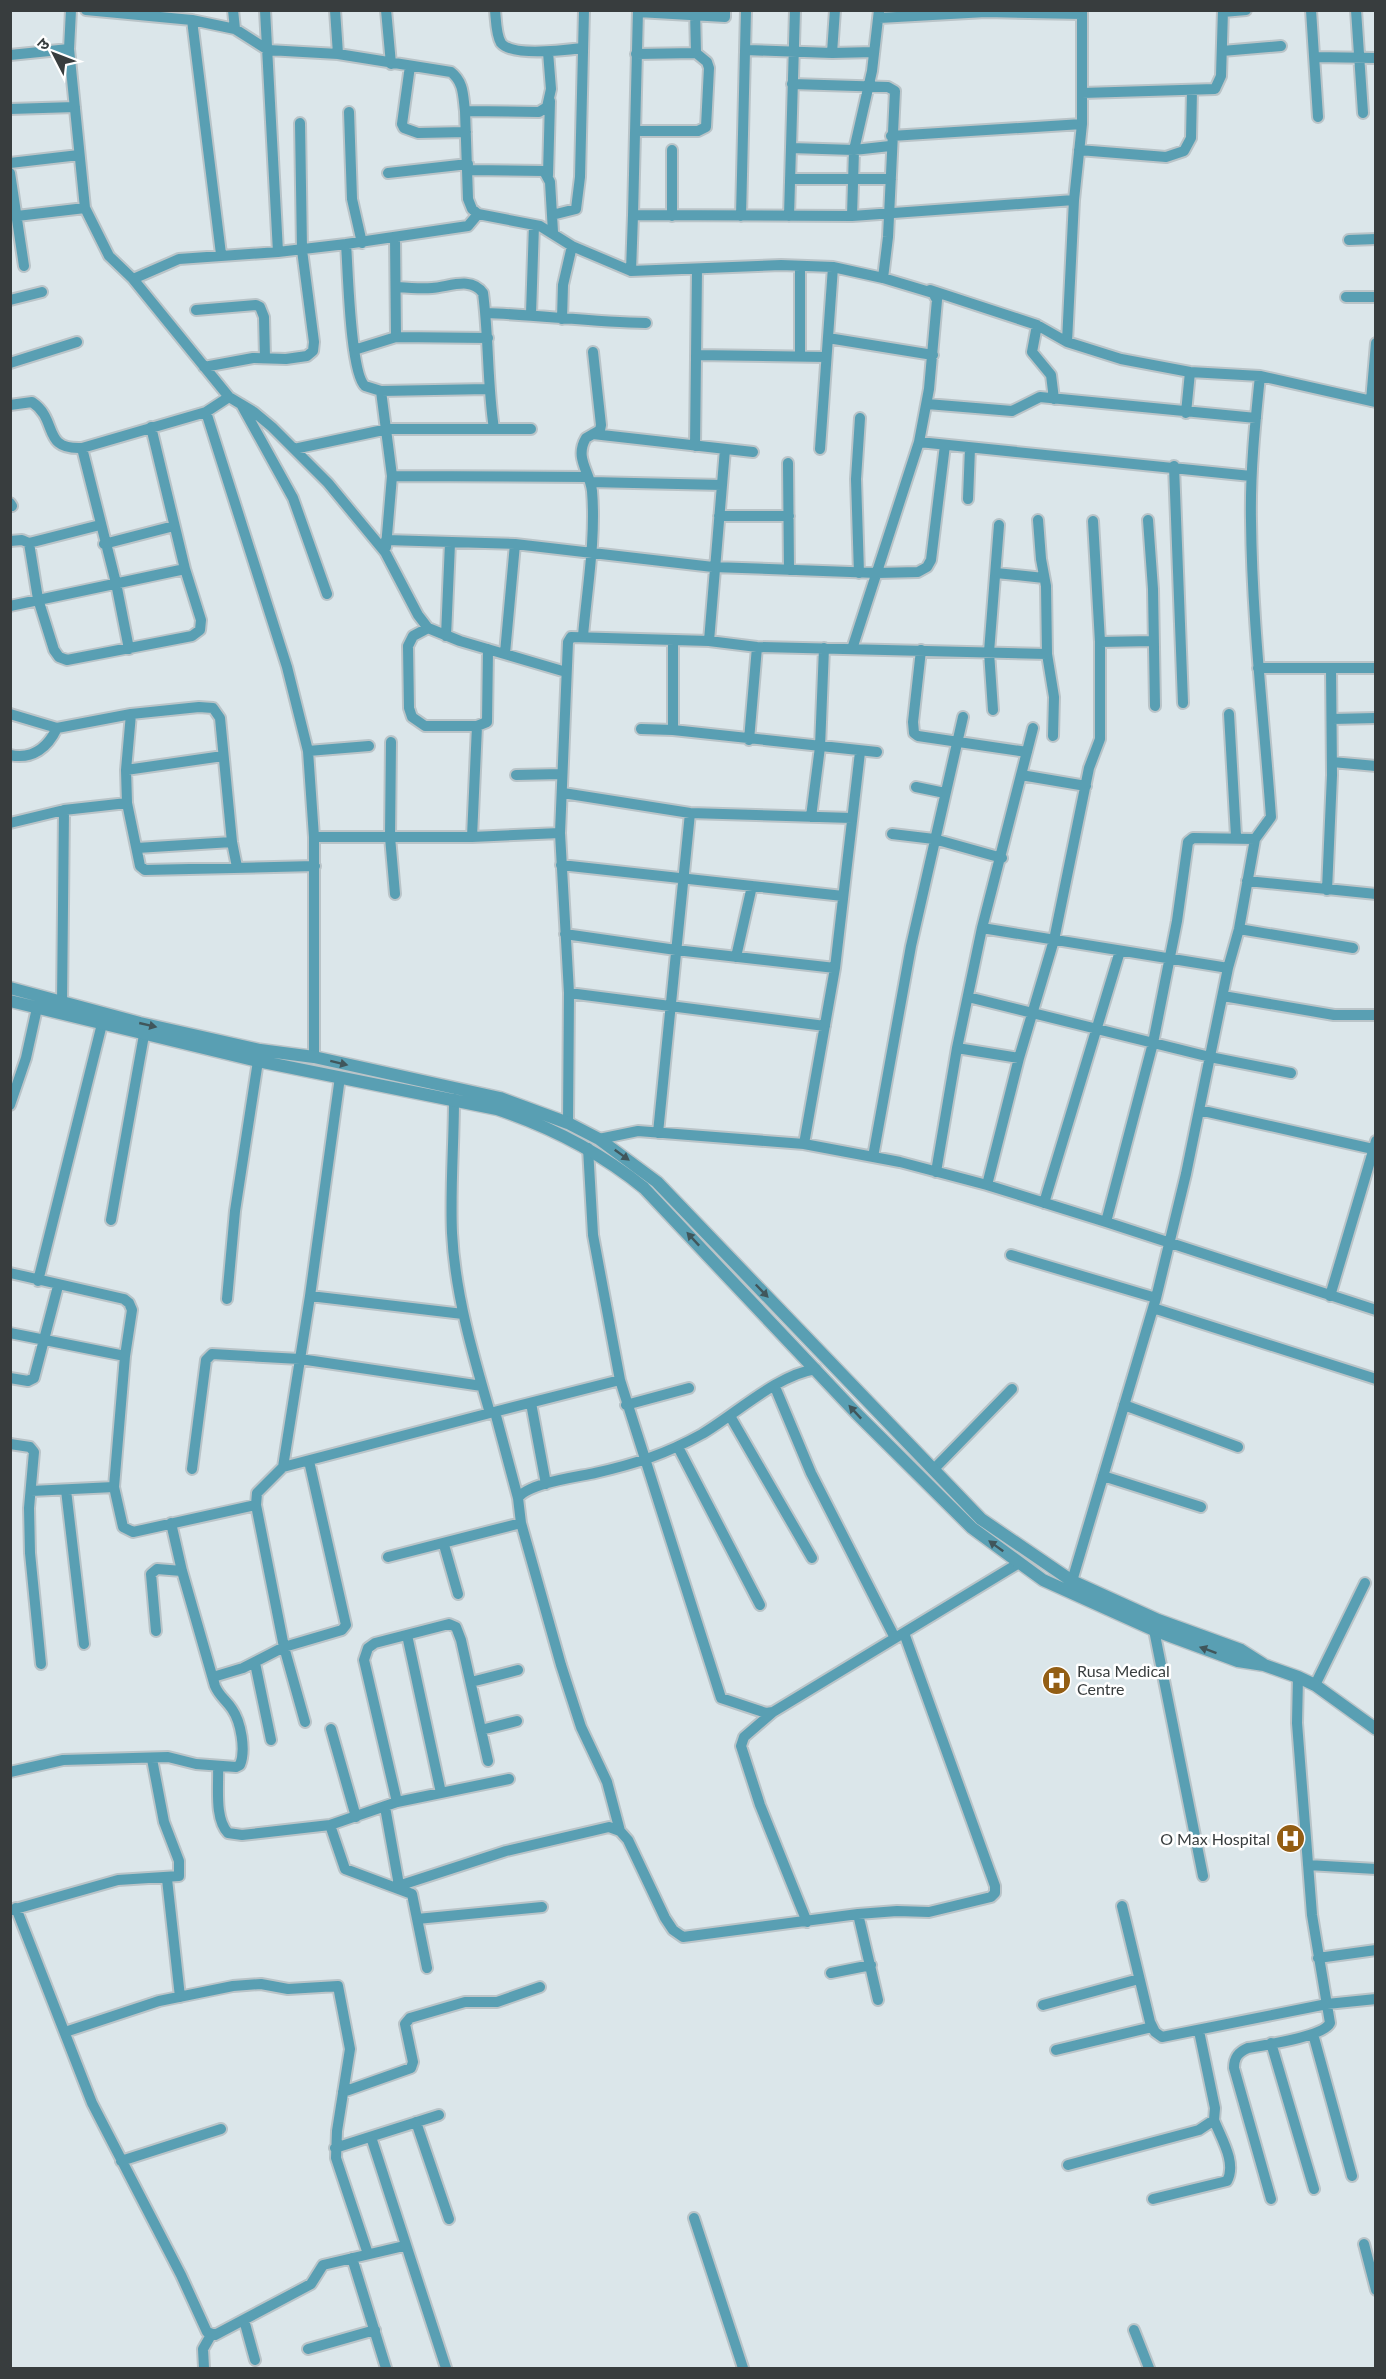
<svg xmlns="http://www.w3.org/2000/svg" width="1386" height="2379" font-family="Lato,'Noto Sans Devanagari',sans-serif">
	<rect width="100%" height="100%" fill="#dbe6ea"/>
	<g fill="none" stroke-linecap="round" stroke-linejoin="round">
		<defs>
			<path id="minor" d="M71 10 69 49 85 208 109 256 133 279 229 397 254 412 272 427 328 483 385 552 418 615 428 628 460 641 566 672
				M86 10 192 20 235 29 268 50 338 54 451 72C464 82 463 96 465 111
				M233 10 235 29
				M265 10 278 252
				M335 10 338 54
				M386 10 391 64
				M495 10C496 20 496 35 501 43 512 57 567 50 583 48
				M638 10 633 215 852 216 1074 200
				M1311 10 1318 117
				M1356 10 1363 113
				M638 12 725 17V10
				M1223 12 1246 10
				M879 18 986 12 1082 14
				M192 20 221 254
				M746 50 832 53 874 52
				M1222 51 1281 46
				M548 52 551 89 547 107 539 112 465 111 468 199 472 209 478 214 540 226 572 246 563 285 562 319
				M832 53 835 10
				M636 54 696 53 695 10
				M10 55 69 49
				M1314 57 1376 58
				M410 66 402 124 404 128 418 133 466 132
				M792 84 888 87 895 91 888 237 883 278
				M1082 93 1215 89 1221 76 1223 10
				M10 109 75 107
				M349 112 352 199 362 243
				M635 131H698L706 127 709 68 707 62 696 53
				M891 136 1082 124
				M791 148 854 150 890 146
				M1079 150 1166 157 1184 151 1191 138 1192 90
				M10 163 79 155
				M468 170 544 171 550 182 553 232
				M10 173 24 266
				M388 173 468 164
				M548 175 550 101
				M790 179H891
				M552 215 576 209 580 177 584 10
				M17 216 85 208
				M672 216V150
				M741 216 746 10
				M789 216 795 10
				M852 216 854 150 872 71 879 10
				M395 237 396 337
				M1349 240 1376 239
				M346 244 468 226 478 214
				M572 246 631 271 781 265 833 267 883 278 933 293 937 300 929 389 919 442 852 649
				M800 266V357
				M631 271 633 215
				M133 279 179 259 278 252 346 244C348 269 350 373 365 386L381 391 392 476 386 547
				M397 287C409 288 421 289 432 288 449 287 471 276 483 293 489 338 487 383 494 429
				M930 290 1037 325 1067 342 1121 359 1190 372 1260 376 1376 402
				M1346 297H1376
				M10 300 42 292
				M196 310 256 305 260 307 264 317 265 358
				M486 313C539 315 592 322 646 323
				M531 314 534 225
				M1037 325 1032 352 1051 375 1054 399
				M828 338 933 355
				M1067 342 1074 200 1082 124V10
				M354 350 396 337 488 338
				M696 355 826 357
				M10 363 77 342
				M204 367 253 358 286 359 307 356 313 351 314 342 302 250 300 123
				M381 391 488 389
				M1371 401 1376 343
				M241 404 293 498 327 594
				M927 404 1012 411 1040 397 1256 418
				M10 405 32 402C59 420 41 450 82 448L206 412 229 397
				M206 412 287 667 308 751 314 837V1057
				M1186 413 1190 372
				M593 434 753 452
				M919 442 1251 476
				M695 446 697 269
				M82 448 116 583 129 649
				M294 449 388 429H531
				M820 449 833 267
				M788 463 789 570
				M1174 466 1183 703
				M392 476 587 477
				M590 482 722 485
				M968 499 970 448
				M10 503 12 506
				M719 516H789
				M1038 520 1041 559 1046 586 1047 654 1054 697 1053 736
				M1148 520 1153 589 1155 706
				M386 540 515 544 713 567 877 573 918 572 927 567 931 560 945 445
				M10 541 22 540 29 543 38 599 54 650 59 657 67 660 192 636 200 630 201 620 185 569
				M29 543 100 525
				M104 544 174 526
				M859 573 856 479 860 418
				M996 573 1044 578
				M10 606 185 569 151 427
				M428 628 413 636 408 646 409 708 412 717 425 726H477L487 722 488 649
				M446 636 450 543
				M583 636C587 589 596 538 592 491 590 472 574 458 586 438L600 430 601 425 593 352
				M709 641 725 449
				M673 642V730L877 752
				M1100 642 1152 641
				M921 650 913 722 914 733 918 736 1027 752
				M505 653 515 544
				M1258 668H1376
				M993 710 989 652 999 525
				M10 714 57 728 131 714 199 707 213 708 220 718 232 842 237 867
				M1229 714 1236 836
				M1332 719 1376 718
				M641 729 673 730
				M749 740 757 647
				M391 742 390 837 395 894
				M308 751 369 746
				M10 755C33 760 48 747 57 728
				M1332 762 1376 766
				M126 770 223 756
				M516 775 561 774
				M1021 775 1086 786
				M916 787 945 793
				M563 793 690 813 852 818
				M127 803 140 866 145 870 315 866
				M811 817 820 747 824 648
				M10 823 64 810 127 803 126 770 131 714
				M892 834 934 839 1002 858
				M314 837H472L560 833
				M472 837 477 726
				M137 848 232 842
				M561 865 843 896
				M1247 881 1376 894
				M1327 890 1332 775 1331 668
				M982 928 1033 728
				M1239 929 1353 948
				M565 934 676 950 835 968
				M736 957 752 886
				M569 993 825 1026
				M1223 996 1334 1015H1376
				M968 997 1210 1057 1291 1073
				M62 1003 64 810
				M957 1048 1019 1058 1054 940 1089 768 1100 739V642L1093 521
				M10 1105 26 1058 37 1008
				M1199 1110 1373 1149
				M568 1123 569 993 560 833 568 642 571 637 709 641 757 647 1047 654
				M658 1133 690 813
				M599 1139 638 1131 804 1144 900 1162 987 1185 1106 1222 1376 1310
				M804 1144 835 968 860 752
				M588 1148 593 1235 620 1380 721 1698 766 1713 773 1712 1019 1563
				M873 1157 911 946 963 717
				M936 1172 957 1048 982 928 1228 968
				M987 1185 1019 1058
				M1044 1203 1120 951
				M111 1220 144 1035
				M1106 1222 1153 1043 1177 921 1188 842 1193 838 1255 839
				M1011 1255 1156 1298
				M10 1273 124 1299 129 1303 132 1310 125 1356 114 1487 31 1491
				M38 1281 102 1024
				M310 1296 463 1314
				M1330 1296 1376 1141
				M227 1299 235 1211 258 1061
				M1153 1308 1376 1379
				M10 1333 125 1356
				M10 1378 28 1381 34 1378 58 1286
				M775 1387 811 1473 895 1638
				M531 1403 546 1484
				M626 1405 689 1388
				M1124 1405 1238 1447
				M495 1412 518 1498
				M490 1413 620 1380
				M730 1416 812 1558
				M10 1444 30 1447 34 1452 29 1508 30 1553 41 1664
				M678 1447 760 1605
				M283 1467 310 1296 340 1077
				M192 1469 206 1360 212 1354 300 1359 482 1386
				M933 1470 1012 1389
				M1103 1476 1201 1507
				M114 1487 123 1527 133 1532 256 1505
				M66 1490 84 1644
				M444 1545 458 1594
				M388 1557 521 1523
				M1072 1581 1156 1298 1186 1174 1228 968 1239 929 1255 839 1271 817C1264 719 1252 620 1251 521 1250 473 1255 424 1260 376
				M1154 1630 1203 1876
				M156 1631 151 1574 157 1569 182 1571
				M407 1635 441 1793
				M255 1663 271 1740
				M213 1677 243 1668 284 1647 342 1630 346 1625 309 1461
				M471 1682 518 1670
				M1315 1685 1365 1583
				M773 1712 744 1737 741 1746 760 1805 807 1922
				M305 1722 284 1647 256 1505 257 1493 283 1467 490 1413C473 1355 455 1294 452 1233 450 1189 454 1144 454 1099
				M331 1729 356 1817
				M481 1730 517 1721
				M218 1766C219 1786 214 1818 228 1833L242 1835 330 1825
				M10 1772 63 1760 168 1757 196 1764 236 1767 240 1765C246 1750 241 1722 232 1709 226 1700 219 1696 215 1686L182 1571 171 1523
				M397 1802 364 1660 368 1648 375 1643 449 1624 456 1627 461 1640 488 1761
				M385 1807 399 1885
				M620 1831 607 1782 581 1727 561 1665 521 1523 518 1498C528 1483 577 1477 595 1473 635 1464 666 1454 702 1434 737 1413 777 1375 816 1369
				M1308 1865 1376 1869
				M167 1879 180 1997
				M395 1887 506 1851 609 1827 620 1831 628 1840 665 1918 673 1930 683 1937 858 1914 897 1911 929 1912 991 1897 995 1893V1886L904 1633
				M1122 1906 1150 2022 1155 2032 1162 2037 1327 2004 1376 1999
				M16 1908 92 2103 181 2275 207 2332 215 2335 311 2284 323 2265 404 2246
				M12 1910 118 1880 179 1876V1861L164 1822 152 1759
				M858 1914 878 2000
				M417 1919 542 1907
				M1318 1958 1376 1950
				M427 1968 412 1894 345 1869 330 1825 397 1802 509 1779
				M831 1973 871 1965
				M1043 2005 1139 1979
				M65 2032 159 2001 233 1986 261 1984 288 1989 338 1986 350 2049 337 2131 336 2158 368 2254
				M1313 2034 1352 2176
				M1271 2043 1314 2189
				M1056 2050 1152 2027
				M343 2092 411 2068 413 2062 405 2024 410 2018 465 2002H497L540 1987
				M416 2122 449 2219
				M371 2137 446 2368
				M335 2148 439 2115
				M121 2161 221 2129
				M1068 2165 1199 2130 1214 2120 1215 2108 1199 2031
				M1153 2199 1227 2181C1237 2163 1221 2138 1214 2120
				M1271 2199 1234 2068C1234 2058 1238 2052 1248 2048 1265 2045 1323 2037 1330 2023L1312 1915 1297 1723 1298 1677
				M694 2218 743 2368
				M1364 2244 1376 2290
				M352 2258 386 2368
				M244 2320 255 2360
				M1134 2330 1149 2368
				M308 2349 375 2330
				M204 2368 203 2349 211 2335"/>
			<path id="tertiary" d="M10 988 140 1023 260 1050 314 1057 500 1098 568 1123 599 1139 657 1182 981 1519 1072 1581 1158 1620 1241 1650 1263 1664
				M10 1001 258 1061 497 1109C551 1127 600 1152 644 1188L857 1414 972 1528 1043 1580 1154 1630 1238 1661 1264 1665 1298 1677 1315 1685 1376 1729"/>
		</defs>
		<use href="#minor" stroke="#bac4c8" stroke-width="14"/>
		<use href="#tertiary" stroke="#bac4c8" stroke-width="15"/>
		<use href="#minor" stroke="#599fb3" stroke-width="10"/>
		<use href="#tertiary" stroke="#599fb3" stroke-width="12"/>
	</g>
	<defs><path id="oneway-solid" d="M-6-.8H1V-3.2L6.5 0L1 3.2V.8H-6Z" transform="scale(1.5)"/></defs>
	<g fill="#40565b">
		<use href="#oneway-solid" transform="translate(148 1025) rotate(13)"/>
		<use href="#oneway-solid" transform="translate(339 1063) rotate(14)"/>
		<use href="#oneway-solid" transform="translate(622 1155) rotate(36)"/>
		<use href="#oneway-solid" transform="translate(693 1239) rotate(-133)"/>
		<use href="#oneway-solid" transform="translate(762 1291) rotate(46)"/>
		<use href="#oneway-solid" transform="translate(855 1412) rotate(-133)"/>
		<use href="#oneway-solid" transform="translate(996 1546) rotate(-144)"/>
		<use href="#oneway-solid" transform="translate(1208 1650) rotate(-160)"/>
	</g>
	<defs>
		<symbol id="hospital-disc" viewBox="-11 -11 22 22"><circle r="9.5" fill="#935e14" stroke="#fff"/><path d="M-5-5h3v3.5h4V-5h3V5h-3V1.5h-4V5h-3Z" fill="#fff"/></symbol>
	</defs>
	<g fill-rule="evenodd">
		<use href="#hospital-disc" x="1040" y="1664" width="33" height="33"/>
		<use href="#hospital-disc" x="1274" y="1822" width="33" height="33"/>
	</g>
	<g text-anchor="middle" stroke-width="5" stroke-linejoin="round" paint-order="stroke">
		<g font-size="16" fill="#383d3e" stroke="#fff" text-anchor="start">
			<text x="1077" y="1677">Rusa Medical<tspan x="1077" dy="18">Centre</tspan></text>
			<text x="1270" y="1845" text-anchor="end">O Max Hospital</text>
		</g>
	</g>
	<rect width="1386" height="2379" fill="none" stroke="#383d3e" stroke-width="24"/>
	<g transform="translate(54 54) rotate(312)" stroke="#ffffff" stroke-width="4.5" paint-order="stroke">
	<path d="M0-4.5L10 22L0 15L-10 22Z" fill="#383d3e"/>
	<text y="-9" font-size="16" font-weight="bold" text-anchor="middle" fill="#383d3e">उ</text>
	</g>
</svg>
